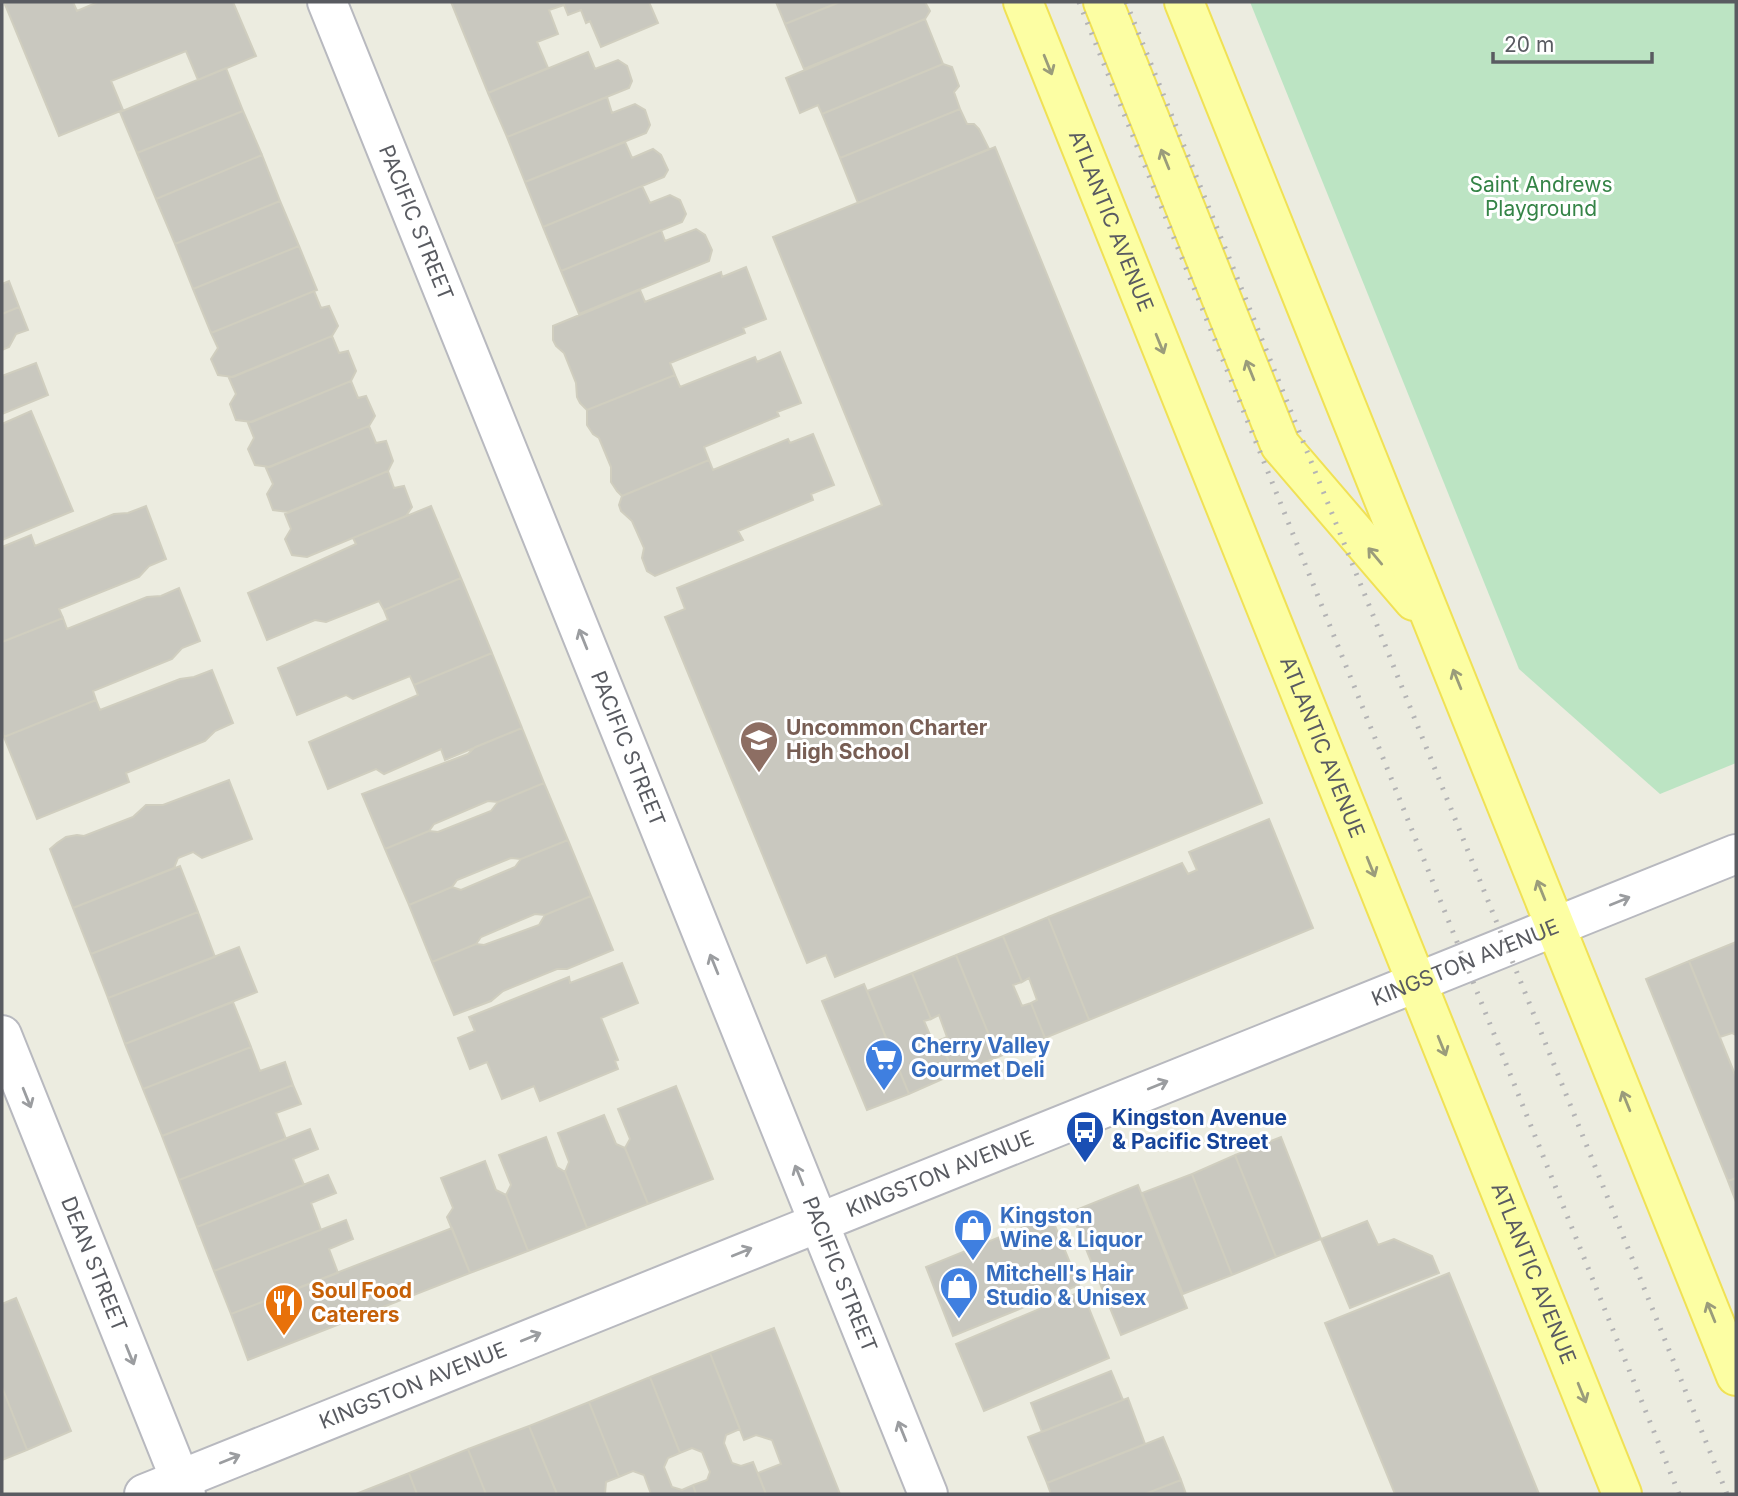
<svg xmlns="http://www.w3.org/2000/svg" width="1738" height="1496" font-family="Inter,sans-serif">
	<rect width="100%" height="100%" fill="#ecece0"/>
	<path fill="#bce4c3" d="M1250 2H1736V763L1660 794 1519 669Z"/>
	<path fill="#c9c8bf" stroke="#d0cebf" stroke-width="2" d="M4 2H73L77 11 98 2H233L256 56 198 80 186 51 111 81 123 110 59 136Z
		M451 2H649L658 23 601 47 590 21 586 23 581 10 568 15 564 5 549 10 558 34 537 42 548 68 488 93Z
		M776 2H840L785 24Z
		M840 2H925L930 11 925 19 804 69 785 24Z
		M925 19 943 64 822 114 818 105 800 113 786 78Z
		M588 52 595 69 618 60 627 66 632 81 629 88 507 137 488 93Z
		M943 64 952 67 959 86 954 92 960 109 840 158 822 114Z
		M226 68 243 111 137 153 120 112Z
		M607 97 612 113 635 104 645 110 650 125 646 133 525 182 507 137Z
		M960 109 967 124H974L979 129 989 149 858 203 840 158Z
		M243 111 262 155 156 199 137 153Z
		M625 142 632 158 653 149 661 155 668 170 664 177 543 227 525 182Z
		M995 147 1262 803 835 977 826 955 807 963 665 617 685 609 677 588 882 505 773 237Z
		M262 155 280 201 175 244 156 199Z
		M642 186 650 203 670 195 680 200 686 214 682 222 561 271 543 227Z
		M280 201 299 246 193 289 175 244Z
		M696 229 705 235 712 250 709 261 579 314 561 271 661 230 665 241Z
		M299 246 317 290 211 333 193 289Z
		M746 267 766 319 743 328 745 333 670 363 675 375 587 410 580 403 577 397 576 383 564 353 556 346 553 340V326L640 290 645 302 721 272 722 277Z
		M9 281 19 307 2 314V284Z
		M314 291 321 308 329 306 338 326 332 336 233 377 218 375 211 359 218 348 211 333Z
		M19 307 28 330 16 334 9 347 2 350V314Z
		M332 336 339 353 348 351 356 371 351 381 252 422 236 420 230 404 236 394 229 378Z
		M780 352 801 403 777 412 779 416 704 447 709 460 622 496 617 491 611 482V467L599 438 593 434 587 425V410L675 375 680 387 755 357 757 362Z
		M36 363 48 395 2 414V376Z
		M351 381 358 398 366 396 375 416 369 426 270 467 255 465 248 449 254 438 248 423Z
		M31 411 73 511 2 540V424Z
		M369 426 376 443 386 441 393 461 388 471 288 512 273 510 267 494 273 484 266 468Z
		M813 434 834 485 811 494 813 500 738 531 743 540 655 576 647 571 642 558 644 548 632 521 621 511 619 505 622 496 709 460 713 470 788 439 790 443Z
		M388 471 394 488 404 486 412 507 406 516 307 557 292 555 285 539 291 529 285 514Z
		M146 506 166 559 149 566 139 577 59 609 63 618 2 642V547L31 535 35 546 114 514 128 513Z
		M431 506 461 578 384 610 379 601 326 622 315 620 267 640 248 593 356 544 353 538Z
		M461 578 492 653 414 685 410 676 353 699 346 695 297 715 278 668 388 620 384 610Z
		M179 588 200 641 182 648 172 659 93 691 96 700 4 737 2 730V642L63 618 67 629 147 597 161 596Z
		M492 653 522 728 445 760 441 749 384 774 376 769 328 789 309 742 418 695 414 685Z
		M212 670 233 723 215 731 205 741 126 773 129 782 37 819 4 737 96 700 100 710 180 679 194 677Z
		M522 728 544 783 498 802 488 801 434 824 429 831 385 849 362 794 468 754 475 747Z
		M229 780 252 839 202 858 193 852 178 858 174 868 73 908 50 849 57 843 66 837 77 835 84 836 133 817 146 805H163Z
		M544 783 568 840 521 859 511 858 457 880 452 887 409 905 385 849 429 831 438 832 491 811 498 802Z
		M1269 819 1313 928 1089 1020 1048 917 1182 863 1188 874 1197 870 1189 852Z
		M568 840 591 896 545 915 535 914 481 937 476 944 432 962 409 905 452 887 461 890 515 867 521 859Z
		M180 866 198 912 91 954 73 908Z
		M591 896 613 950 567 969H557L503 991 491 1001 454 1015 432 962 476 944 484 945 539 925 545 915Z
		M198 912 215 957 108 998 91 954Z
		M1048 917 1089 1020 1045 1038 1031 1003 1037 1000 1029 978 1022 982 1003 936Z
		M1003 936 1022 982 1013 985 1022 1006 1031 1003 1045 1038 998 1057 956 955Z
		M1736 942V1035L1732 1033 1720 1037 1689 961Z
		M239 947 257 992 125 1044 108 998Z
		M956 955 998 1057 954 1074 940 1040 947 1037 939 1015 931 1019 912 973Z
		M1689 961 1736 1077V1178L1728 1181 1646 979Z
		M622 963 638 1003 601 1018 618 1060 615 1061 618 1069 540 1101 534 1086 502 1099 487 1062 470 1069 458 1038 475 1031 469 1017 569 977 570 983Z
		M912 973 931 1019 924 1021 933 1042 940 1040 954 1074 909 1094 867 991Z
		M864 984 909 1094 867 1110 822 1001Z
		M233 1002 251 1047 143 1089 125 1044Z
		M251 1047 260 1071 285 1062 293 1085 162 1136 143 1089Z
		M293 1085 301 1104 276 1113 286 1139 179 1180 162 1136Z
		M676 1086 713 1179 648 1204 625 1148 630 1139 618 1109Z
		M604 1115 616 1144 625 1148 648 1204 587 1228 565 1172 569 1162 558 1133Z
		M310 1129 318 1149 293 1159 304 1185 197 1227 179 1180Z
		M546 1137 557 1167 565 1172 587 1228 528 1251 506 1195 511 1185 499 1155Z
		M1281 1137 1321 1239 1276 1257 1235 1155Z
		M1235 1155 1276 1257 1232 1275 1192 1174Z
		M485 1161 496 1190 506 1195 528 1251 470 1273 447 1217 453 1208 441 1178Z
		M1192 1174 1232 1275 1183 1294 1142 1193Z
		M328 1175 336 1193 311 1203 321 1230 214 1271 197 1227Z
		M1736 1178V1202L1728 1181Z
		M1138 1185 1187 1308 1121 1335 1071 1212Z
		M1051 1216 1079 1285 953 1336 926 1267Z
		M346 1220 353 1239 329 1249 338 1273 231 1314 214 1271Z
		M1367 1221 1378 1245 1394 1239 1432 1256 1439 1273 1350 1308 1321 1239Z
		M452 1228 470 1273 248 1360 231 1314Z
		M1449 1273 1539 1494H1395L1325 1323Z
		M1082 1291 1109 1358 984 1411 956 1344Z
		M16 1298 71 1431 27 1450 2 1387V1304Z
		M774 1328 840 1494H766L758 1473 781 1464 772 1440 756 1435 744 1440 710 1353Z
		M710 1353 740 1429 726 1435 724 1443 732 1463 741 1466 753 1462 766 1494H696L693 1485 707 1480 710 1472 702 1452 692 1448 680 1453 650 1377Z
		M1111 1371 1123 1400 1042 1432 1031 1403Z
		M650 1377 680 1453 668 1458 664 1467 672 1487 682 1490 693 1485 696 1494H651L644 1475 633 1471 619 1477 589 1402Z
		M2 1387 27 1450 2 1460Z
		M1128 1398 1145 1444 1047 1483 1028 1437Z
		M589 1402 619 1477 606 1482 605 1494H557L529 1426Z
		M529 1426 557 1494H486L468 1449Z
		M1163 1437 1181 1480 1145 1494H1051L1047 1483Z
		M468 1449 486 1494H417L409 1473Z
		M409 1473 417 1494H356Z
		M1181 1480 1186 1494H1145Z"/>
	<g fill="none" stroke-linecap="round" stroke-linejoin="round">
		<defs>
			<g id="minor">
				<path id="s1" d="M327 2 928 1494"/>
				<path id="s2" d="M2 1035 186 1494"/>
				<path id="s3" d="M144 1494 1736 854"/>
			</g>
			<g id="major">
				<path id="s4" d="M1023 2 1622 1494"/>
				<path d="M1103 2 1280 445 1414 601"/>
				<path d="M1184 2 1736 1376"/>
			</g>
		</defs>
		<use href="#minor" stroke="#b8b9bf" stroke-width="42"/>
		<use href="#major" stroke="#f0e155" stroke-width="42"/>
		<use href="#minor" stroke="#fff" stroke-width="38"/>
		<use href="#major" stroke="#fcfea3" stroke-width="38"/>
		<path stroke="#b4b4b5" stroke-width="5" stroke-dasharray="2 9" stroke-linecap="butt" d="M1079 2 1679 1494
			M1126 2 1727 1494"/>
	</g>
	<defs><path id="oneway-shaft" d="M-6 0H5M1.5-3L5.5 0L1.5 3" fill="none" stroke-width="1.6" stroke-linecap="round" stroke-linejoin="round" transform="scale(1.75)"/></defs>
	<g stroke="#9a9c7b">
		<use href="#oneway-shaft" transform="translate(1048 65) rotate(68)"/>
		<use href="#oneway-shaft" transform="translate(1165 159) rotate(-112)"/>
		<use href="#oneway-shaft" transform="translate(1160 344) rotate(68)"/>
		<use href="#oneway-shaft" transform="translate(1250 370) rotate(-112)"/>
		<use href="#oneway-shaft" transform="translate(1375 556) rotate(-130)"/>
		<use href="#oneway-shaft" transform="translate(1457 679) rotate(-112)"/>
		<use href="#oneway-shaft" transform="translate(1371 867) rotate(68)"/>
		<use href="#oneway-shaft" transform="translate(1541 890) rotate(-112)"/>
		<use href="#oneway-shaft" transform="translate(1442 1046) rotate(68)"/>
		<use href="#oneway-shaft" transform="translate(1626 1101) rotate(-112)"/>
		<use href="#oneway-shaft" transform="translate(1711 1312) rotate(-112)"/>
		<use href="#oneway-shaft" transform="translate(1582 1393) rotate(68)"/>
	</g>
	<g stroke="#9b9da0">
		<use href="#oneway-shaft" transform="translate(583 639) rotate(-112)"/>
		<use href="#oneway-shaft" transform="translate(1620 901) rotate(-22)"/>
		<use href="#oneway-shaft" transform="translate(714 964) rotate(-112)"/>
		<use href="#oneway-shaft" transform="translate(1158 1085) rotate(-22)"/>
		<use href="#oneway-shaft" transform="translate(27 1098) rotate(68)"/>
		<use href="#oneway-shaft" transform="translate(799 1175) rotate(-112)"/>
		<use href="#oneway-shaft" transform="translate(742 1252) rotate(-22)"/>
		<use href="#oneway-shaft" transform="translate(531 1337) rotate(-22)"/>
		<use href="#oneway-shaft" transform="translate(130 1355) rotate(68)"/>
		<use href="#oneway-shaft" transform="translate(902 1431) rotate(-112)"/>
		<use href="#oneway-shaft" transform="translate(230 1459) rotate(-22)"/>
	</g>
	<defs>
		<symbol id="school-pin" viewBox="-11 -11 22 30"><path d="M0 17L-7.5 6A9.5 9.5 0 1 1 7.5 6Z" fill="#8d6e63" stroke="#fff"/><path d="M0-5L7-2L0 1L-7-2ZM-4 1L0 2.5L4 1V4Q0 6-4 4Z" fill="#fff"/></symbol>
		<symbol id="supermarket-pin" viewBox="-11 -11 22 30"><path d="M0 17L-7.5 6A9.5 9.5 0 1 1 7.5 6Z" fill="#3f7fe0" stroke="#fff"/><path d="M-6-5.5h2.5l.6 2H6L4.5 2H-2.5L-4.4-4H-6ZM-1.5 3.2a1.3 1.3 0 1 0 .1 0ZM3 3.2a1.3 1.3 0 1 0 .1 0Z" fill="#fff"/></symbol>
		<symbol id="bus-pin" viewBox="-11 -11 22 30"><path d="M0 17L-7.5 6A9.5 9.5 0 1 1 7.5 6Z" fill="#1a4fb4" stroke="#fff"/><path d="M-5-6H5V4H4V6H2V4H-2V6H-4V4H-5ZM-3.5-4V0h7V-4ZM-3.5 1.2v1.5H-2V1.2ZM2 1.2v1.5H3.5V1.2Z" fill="#fff"/></symbol>
		<symbol id="shop-pin" viewBox="-11 -11 22 30"><path d="M0 17L-7.5 6A9.5 9.5 0 1 1 7.5 6Z" fill="#3f7fe0" stroke="#fff"/><path d="M-5-2.5h2.3a2.7 3.5 0 0 1 5.4 0H5L5.5 6h-11ZM-1.5-2.5h3a1.5 2.3 0 0 0-3 0Z" fill="#fff"/></symbol>
		<symbol id="restaurant-pin" viewBox="-11 -11 22 30"><path d="M0 17L-7.5 6A9.5 9.5 0 1 1 7.5 6Z" fill="#e8710a" stroke="#fff"/><path d="M-5-6h1v4h1v-4h1v4h1v-4h1v5L-1.5 .5V6h-2V.5L-5-1ZM5-6V6H3V1.5H1.5Q1.5-4 5-6Z" fill="#fff"/></symbol>
	</defs>
	<g fill-rule="evenodd">
		<use href="#school-pin" x="737" y="718" width="44" height="60"/>
		<use href="#supermarket-pin" x="862" y="1036" width="44" height="60"/>
		<use href="#bus-pin" x="1063" y="1108" width="44" height="60"/>
		<use href="#shop-pin" x="951" y="1206" width="44" height="60"/>
		<use href="#shop-pin" x="937" y="1264" width="44" height="60"/>
		<use href="#restaurant-pin" x="262" y="1281" width="44" height="60"/>
	</g>
	<g text-anchor="middle" stroke-width="6" stroke-linejoin="round" paint-order="stroke">
		<g font-size="21" fill="#358447" stroke="#fff">
			<text x="1541" y="192">Saint Andrews<tspan x="1541" dy="24">Playground</tspan></text>
		</g>
		<g font-size="21" fill="#595b61" stroke="#fff">
			<text dy="7" stroke="none"><textPath href="#s1" startOffset="238">PACIFIC STREET</textPath></text>
			<text dy="7" stroke="none"><textPath href="#s4" startOffset="236">ATLANTIC AVENUE</textPath></text>
			<text dy="7" stroke="none"><textPath href="#s1" startOffset="805">PACIFIC STREET</textPath></text>
			<text dy="7" stroke="none"><textPath href="#s4" startOffset="803">ATLANTIC AVENUE</textPath></text>
			<text dy="7" stroke="none"><textPath href="#s3" startOffset="1424">KINGSTON AVENUE</textPath></text>
			<text dy="7" stroke="none"><textPath href="#s3" startOffset="858">KINGSTON AVENUE</textPath></text>
			<text dy="7" stroke="none"><textPath href="#s2" startOffset="247">DEAN STREET</textPath></text>
			<text dy="7" stroke="none"><textPath href="#s1" startOffset="1372">PACIFIC STREET</textPath></text>
			<text dy="7" stroke="none"><textPath href="#s4" startOffset="1370">ATLANTIC AVENUE</textPath></text>
			<text dy="7" stroke="none"><textPath href="#s3" startOffset="290">KINGSTON AVENUE</textPath></text>
		</g>
		<g font-size="21" font-weight="bold" fill="#785e54" stroke="#fff" text-anchor="start">
			<text x="786" y="735">Uncommon Charter<tspan x="786" dy="24">High School</tspan></text>
		</g>
		<g font-size="21" font-weight="bold" fill="#366cbe" stroke="#fff" text-anchor="start">
			<text x="911" y="1053">Cherry Valley<tspan x="911" dy="24">Gourmet Deli</tspan></text>
			<text x="1000" y="1223">Kingston<tspan x="1000" dy="24">Wine &amp; Liquor</tspan></text>
			<text x="986" y="1281">Mitchell's Hair<tspan x="986" dy="24">Studio &amp; Unisex</tspan></text>
		</g>
		<g font-size="21" font-weight="bold" fill="#164399" stroke="#fff" text-anchor="start">
			<text x="1112" y="1125">Kingston Avenue<tspan x="1112" dy="24">&amp; Pacific Street</tspan></text>
		</g>
		<g font-size="21" font-weight="bold" fill="#c56008" stroke="#fff" text-anchor="start">
			<text x="311" y="1298">Soul Food<tspan x="311" dy="24">Caterers</tspan></text>
		</g>
	</g>
	<rect width="1738" height="1496" fill="none" stroke="#595b61" stroke-width="7"/>
	<path d="M1493 52v10h159v-10" fill="none" stroke="#595b61" stroke-width="3.5"/>
	<text x="1504" y="52" font-size="21" fill="#595b61" stroke="#ffffff" stroke-width="5" paint-order="stroke">20 m</text>
</svg>
